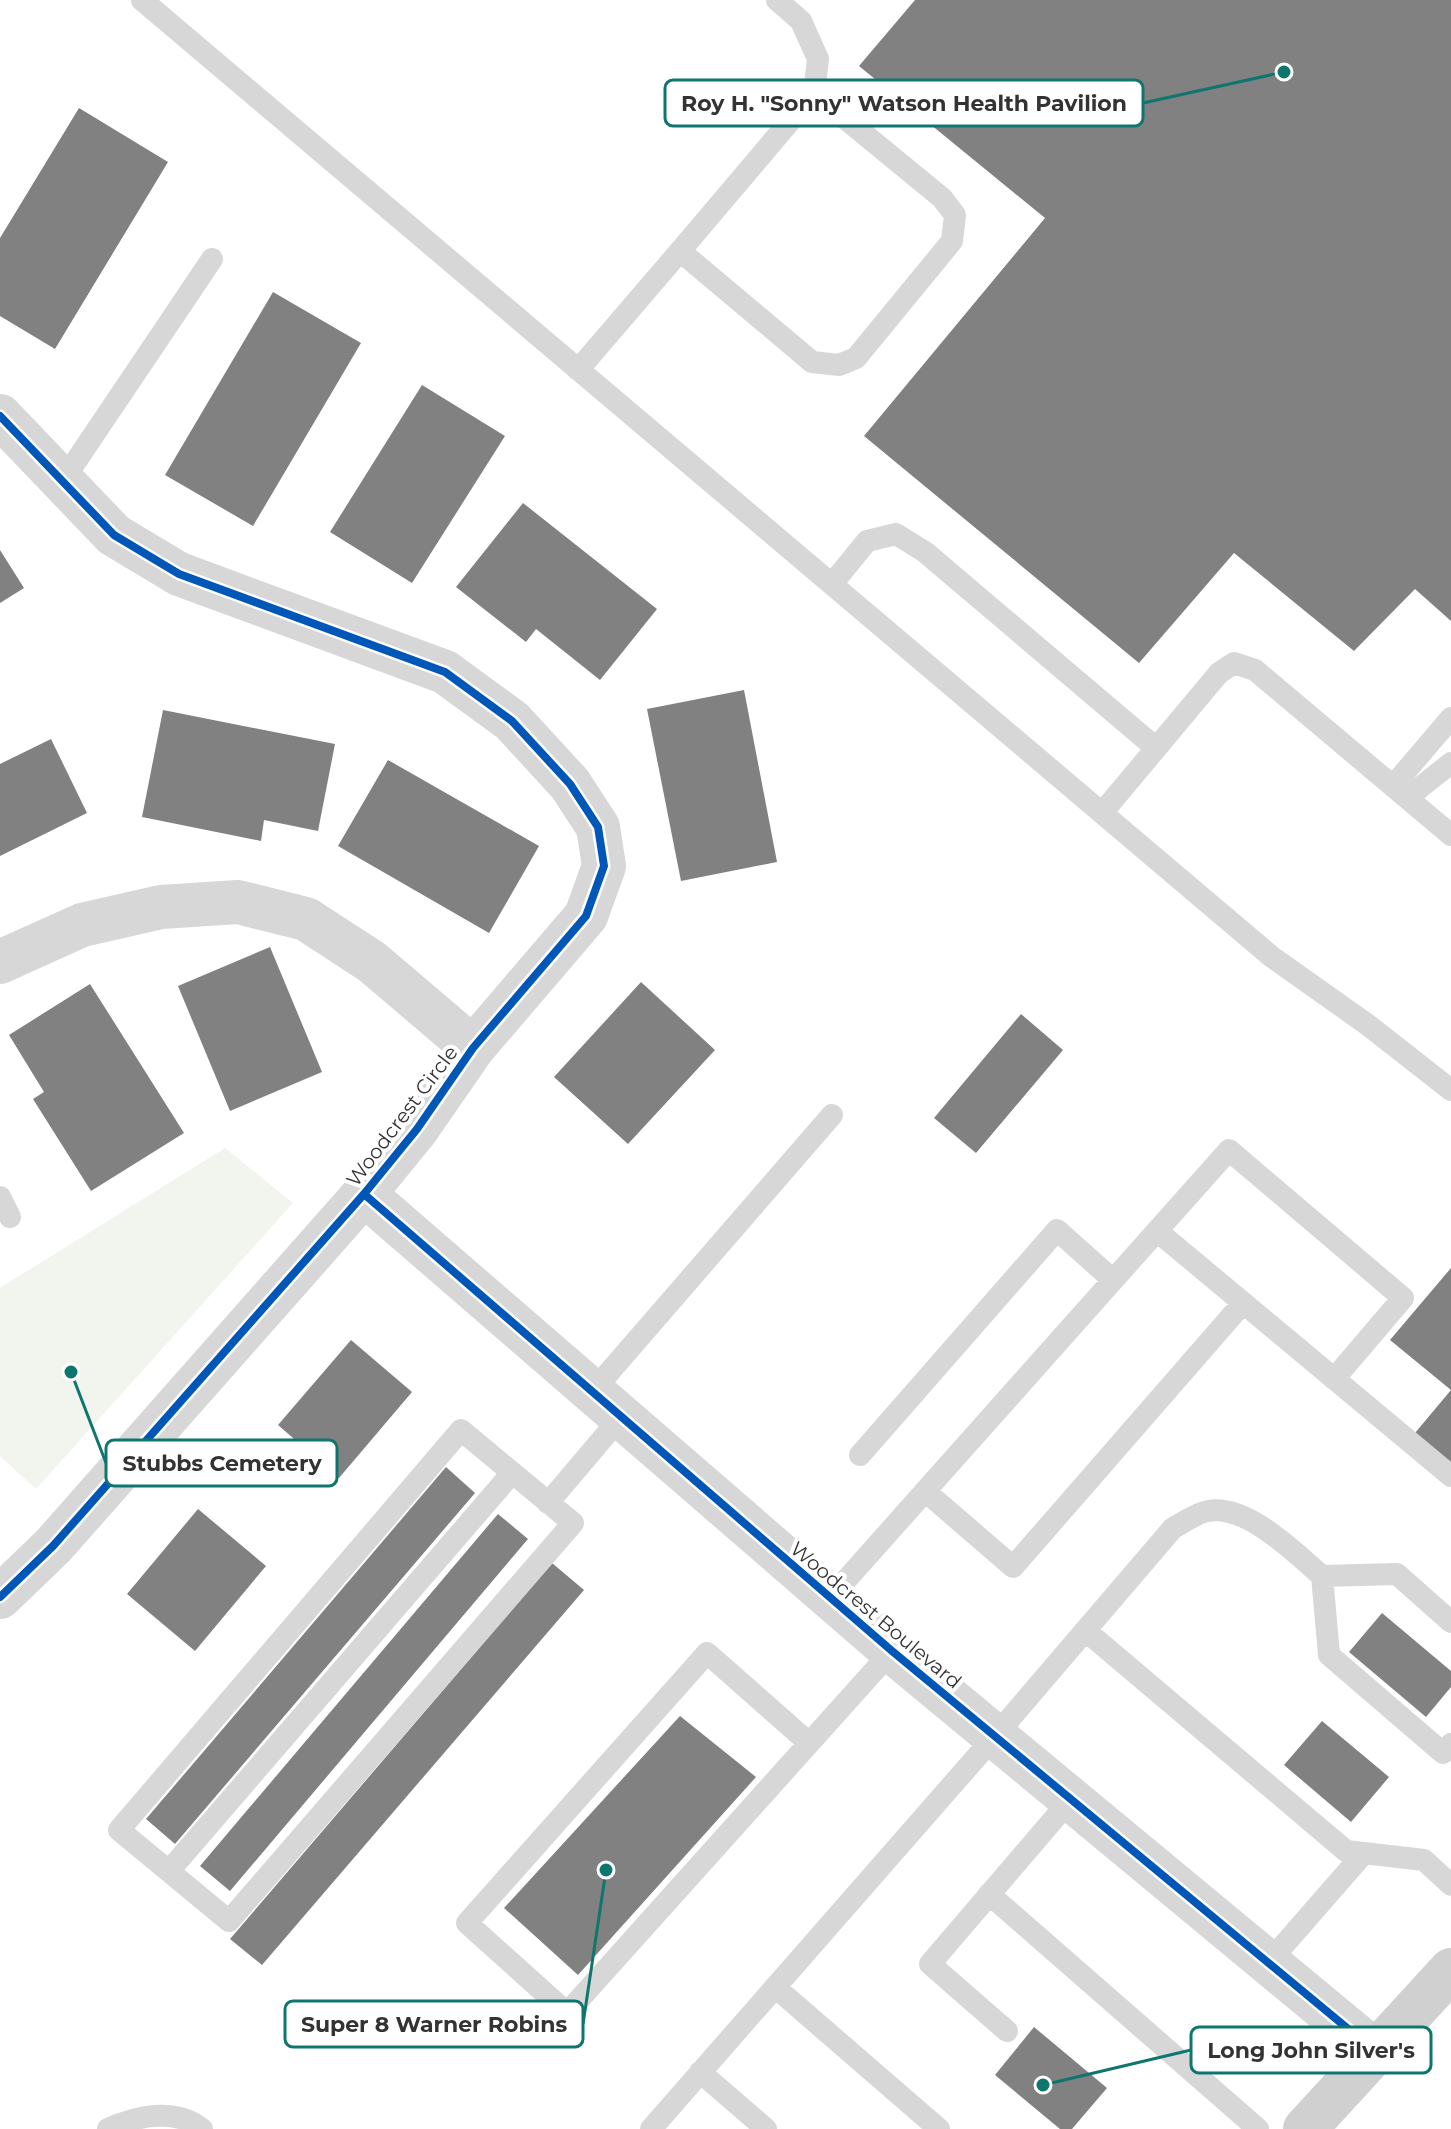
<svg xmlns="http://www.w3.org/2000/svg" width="1451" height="2129" font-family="Montserrat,sans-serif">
	<rect width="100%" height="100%" fill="#fff"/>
	<path fill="#f1f5ed" d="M225 1148 293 1203 36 1489 0 1456V1288Z"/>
	<path fill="#818181" d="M915 0H1451V621L1415 589 1354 651 1234 553 1139 663 864 436 1045 218 859 66Z
		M79 108 168 162 55 349 0 316V238Z
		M273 292 361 343 253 526 165 475Z
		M422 385 505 436 412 583 330 532Z
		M523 503 657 609 600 680 536 629 526 642 456 587Z
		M0 550 24 588 0 603Z
		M744 690 777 862 681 881 647 709Z
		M163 710 335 744 318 831 264 820 261 841 142 817Z
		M51 739 87 813 0 856V764Z
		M388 760 539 846 489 933 338 846Z
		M270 947 322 1072 230 1111 178 986Z
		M641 982 715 1050 628 1144 554 1077Z
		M90 984 184 1133 91 1191 33 1099 44 1092 9 1035Z
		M1021 1014 1063 1050 976 1153 934 1118Z
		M1451 1268V1463L1415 1433 1451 1390 1390 1340Z
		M351 1340 412 1392 339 1478 278 1425Z
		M446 1467 475 1493 175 1844 146 1819Z
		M198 1509 266 1566 195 1651 127 1594Z
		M498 1514 528 1539 230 1891 200 1866Z
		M552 1563 584 1590 262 1965 230 1939Z
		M1382 1613 1451 1671V1687L1426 1717 1349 1652Z
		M680 1716 756 1777 578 1975 504 1908Z
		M1322 1721 1389 1777 1351 1822 1284 1765Z
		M1034 2027 1107 2088 1072 2129H1060L995 2075Z"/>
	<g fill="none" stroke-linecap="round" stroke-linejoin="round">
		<path stroke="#d7d7d7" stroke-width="22" d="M142 0 1272 957 1368 1025 1451 1090
			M680 251 814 93
			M578 370 680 251 812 362 839 365 856 358 952 241 955 215 942 198 814 93 818 59 801 21 777 0
			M62 482 212 259
			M832 584 867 541 896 534 925 552 1156 748
			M1393 786 1451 718
			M1407 798 1451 763
			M1102 813 1219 673 1234 663 1255 670 1451 835
			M0 1197 10 1217
			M1157 1231 1451 1476
			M592 1392 832 1115
			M461 1430 573 1523 229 1921 119 1830Z
			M860 1455 1057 1230 1113 1280
			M925 1491 1013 1567 1243 1303
			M548 1503 621 1417
			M1322 1576 1329 1655 1443 1753 1451 1744
			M830 1598 1229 1150 1403 1298 1334 1379
			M1086 1631 1346 1851 1424 1860 1451 1885
			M809 1743 707 1653 467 1923 567 2013 892 1651
			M169 1871 512 1473
			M989 1894 1258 2129
			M1269 1962 1364 1853
			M775 1987 939 2129
			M1007 2031 930 1964 1071 1799
			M700 2072 766 2129
			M108 2129C136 2116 175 2107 202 2129
			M651 2129 995 1736 1173 1528C1183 1523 1196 1513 1208 1511 1247 1504 1294 1552 1322 1576L1397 1574 1451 1622"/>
		<path stroke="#d7d7d7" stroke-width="44" d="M0 416 114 535 179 574 445 672 512 721 570 784 598 827 604 866 586 916 473 1048 417 1129 364 1194 53 1546 0 1597
			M0 962 82 925 161 907 238 902 306 919 372 962 473 1048
			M364 1194 892 1651 1376 2052"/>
		<path stroke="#d0d0d0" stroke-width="44" d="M1305 2129 1451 1970"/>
		<defs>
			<path id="cycleway" d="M0 416 114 535 179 574 445 672 512 721 570 784 598 827 604 866 586 916 473 1048 417 1129 364 1194 53 1546 0 1597
				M364 1194 892 1651 1376 2052"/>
		</defs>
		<use href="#cycleway" stroke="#fff" stroke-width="13"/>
		<use href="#cycleway" stroke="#0057b8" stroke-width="8"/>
	</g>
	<g text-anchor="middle" stroke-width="8" stroke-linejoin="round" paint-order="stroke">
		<g font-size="20" fill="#333" stroke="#fff">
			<text transform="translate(402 1116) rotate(-53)" y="7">Woodcrest Circle</text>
			<text transform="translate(876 1615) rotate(40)" y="7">Woodcrest Boulevard</text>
		</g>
	</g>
	<path fill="none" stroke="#0f766e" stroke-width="3" d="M1284 72L1143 103M71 1372L106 1463M606 1870L583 2024M1043 2085L1191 2050"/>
	<g fill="#0f766e" stroke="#fff" stroke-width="3">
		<circle cx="1284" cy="72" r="8"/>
		<circle cx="71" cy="1372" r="8"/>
		<circle cx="606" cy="1870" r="8"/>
		<circle cx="1043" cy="2085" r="8"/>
	</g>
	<g fill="#fff" stroke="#0f766e" stroke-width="3">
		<rect x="665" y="80" width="478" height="46" rx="8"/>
		<rect x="106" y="1440" width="231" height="46" rx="8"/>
		<rect x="285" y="2001" width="298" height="46" rx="8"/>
		<rect x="1191" y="2027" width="240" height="46" rx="8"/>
	</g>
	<g font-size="22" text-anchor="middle" font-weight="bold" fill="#333">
		<text x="904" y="111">Roy H. "Sonny" Watson Health Pavilion</text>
		<text x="222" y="1471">Stubbs Cemetery</text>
		<text x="434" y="2032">Super 8 Warner Robins</text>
		<text x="1311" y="2058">Long John Silver's</text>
	</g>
</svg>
